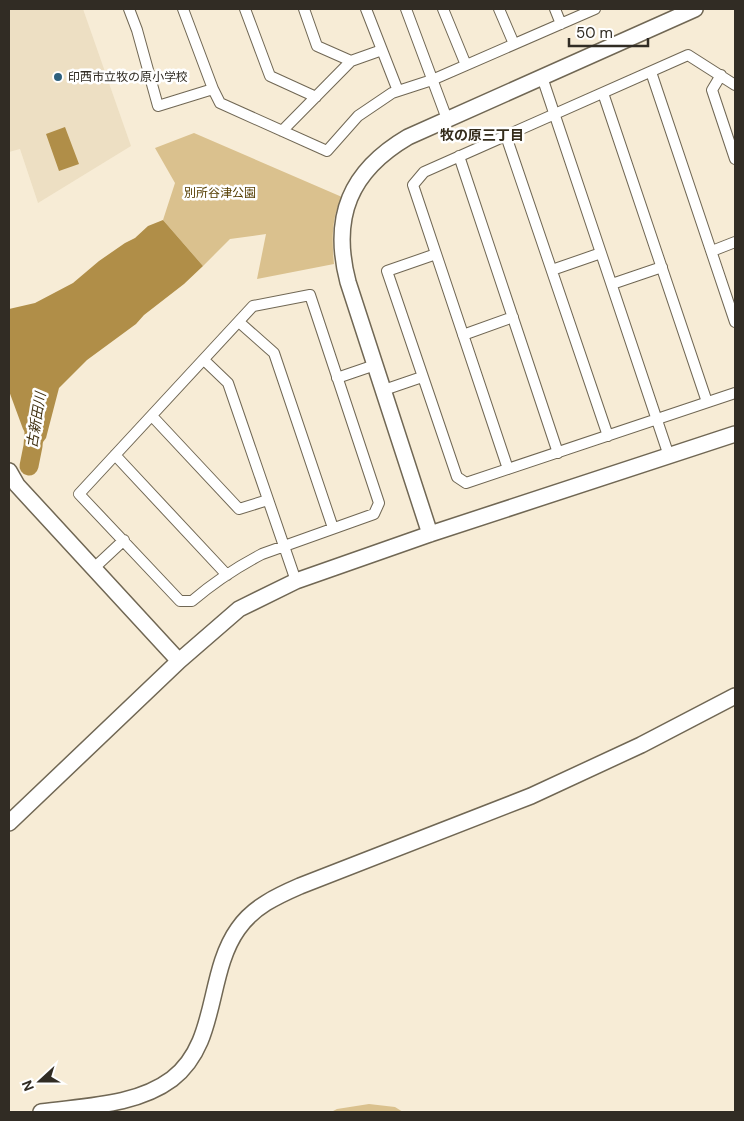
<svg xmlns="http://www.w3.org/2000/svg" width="744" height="1121" font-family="'DM Sans','Noto Sans JP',sans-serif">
	<rect width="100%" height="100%" fill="#f7ecd6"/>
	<path fill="#eddfc3" d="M9 9H83L131 146 38 203 20 149 9 152Z"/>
	<path fill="#dac18e" d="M194 133 342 197C331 218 332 241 334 264L257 279 266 234 230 239 203 266 163 220 175 183 155 148Z
		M369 1104 395 1107 403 1112H331L337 1109Z"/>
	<path fill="#b08e48" d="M65 127 79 164 59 171 46 134Z
		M163 220 203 266 184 284 144 315 136 324 87 360 59 388 46 438 40 446H33L23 429 9 391V309L35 303 73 283 99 261 125 243 135 238 148 226Z"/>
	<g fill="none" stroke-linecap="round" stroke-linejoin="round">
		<path stroke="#b08e48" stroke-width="19" d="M29 466 33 446 35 420"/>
		<defs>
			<path id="street" d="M129 9 137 30 158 106 213 89 220 103 327 151 358 116 392 93 432 80 595 9
				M183 9 213 89
				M245 9 270 76 316 97
				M304 9 317 46 351 61 382 50 366 9
				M406 9 447 119
				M443 9 466 65
				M499 9 514 44
				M555 9 561 24
				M382 50 398 91
				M651 72 735 322
				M721 75 712 90 735 159
				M542 77 669 456
				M603 93 707 402
				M282 131 351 61
				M506 136 608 436
				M459 156 558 453
				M712 251 735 242
				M436 254 387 271 457 477 466 483 735 393
				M552 270 601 253
				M612 284 662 267
				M310 295 379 503 374 514 262 554C237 567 213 583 192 601H180L79 494 253 306Z
				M239 322 274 353 333 528
				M463 335 513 317
				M204 360 228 383 296 581
				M337 378 375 365
				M384 390 422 377
				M152 416 239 509 268 500
				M115 455 227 575
				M508 469 413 185 424 172 688 55 735 85
				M94 568 124 540"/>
			<path id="secondary" d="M9 471 17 485 179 661
				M430 534 348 282C331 217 350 171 408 137L695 9
				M9 823 179 661 239 609 296 581 430 534 735 434
				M41 1112C84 1106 136 1106 172 1079 219 1043 206 974 238 929 253 907 277 896 300 886L531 796 641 745 735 696"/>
		</defs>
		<use href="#street" stroke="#706754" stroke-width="12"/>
		<use href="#secondary" stroke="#706754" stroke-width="18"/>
		<use href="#street" stroke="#fff" stroke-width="10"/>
		<use href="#secondary" stroke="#fff" stroke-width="15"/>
	</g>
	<circle fill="#2e607d" stroke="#fff" stroke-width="2" cx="58" cy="77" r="5"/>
	<g text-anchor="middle" stroke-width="5" stroke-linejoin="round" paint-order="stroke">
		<g font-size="12" fill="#312c24" stroke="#fff" text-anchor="start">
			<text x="68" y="81">印西市立牧の原小学校</text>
		</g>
		<g font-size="12" fill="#553e02" stroke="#fff">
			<text x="220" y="197">別所谷津公園</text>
		</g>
		<g font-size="14" font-weight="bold" fill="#342c1b" stroke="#fff">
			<text x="482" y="140">牧の原三丁目</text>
		</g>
		<g font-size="14" font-style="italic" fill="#403111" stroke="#fff">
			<text transform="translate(36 420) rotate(-81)" y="5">古新田川</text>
		</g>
	</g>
	<rect width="744" height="1121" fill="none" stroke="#312c24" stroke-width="20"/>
	<g transform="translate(40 1081) rotate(249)" stroke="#ffffff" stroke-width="4" paint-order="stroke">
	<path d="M0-4L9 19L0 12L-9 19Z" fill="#312c24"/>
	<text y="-8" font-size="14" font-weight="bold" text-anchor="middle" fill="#312c24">N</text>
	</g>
	<path d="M569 38v8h79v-8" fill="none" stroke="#312c24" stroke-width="2.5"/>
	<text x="576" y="38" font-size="15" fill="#312c24" stroke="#ffffff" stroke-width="4" paint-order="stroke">50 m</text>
</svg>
